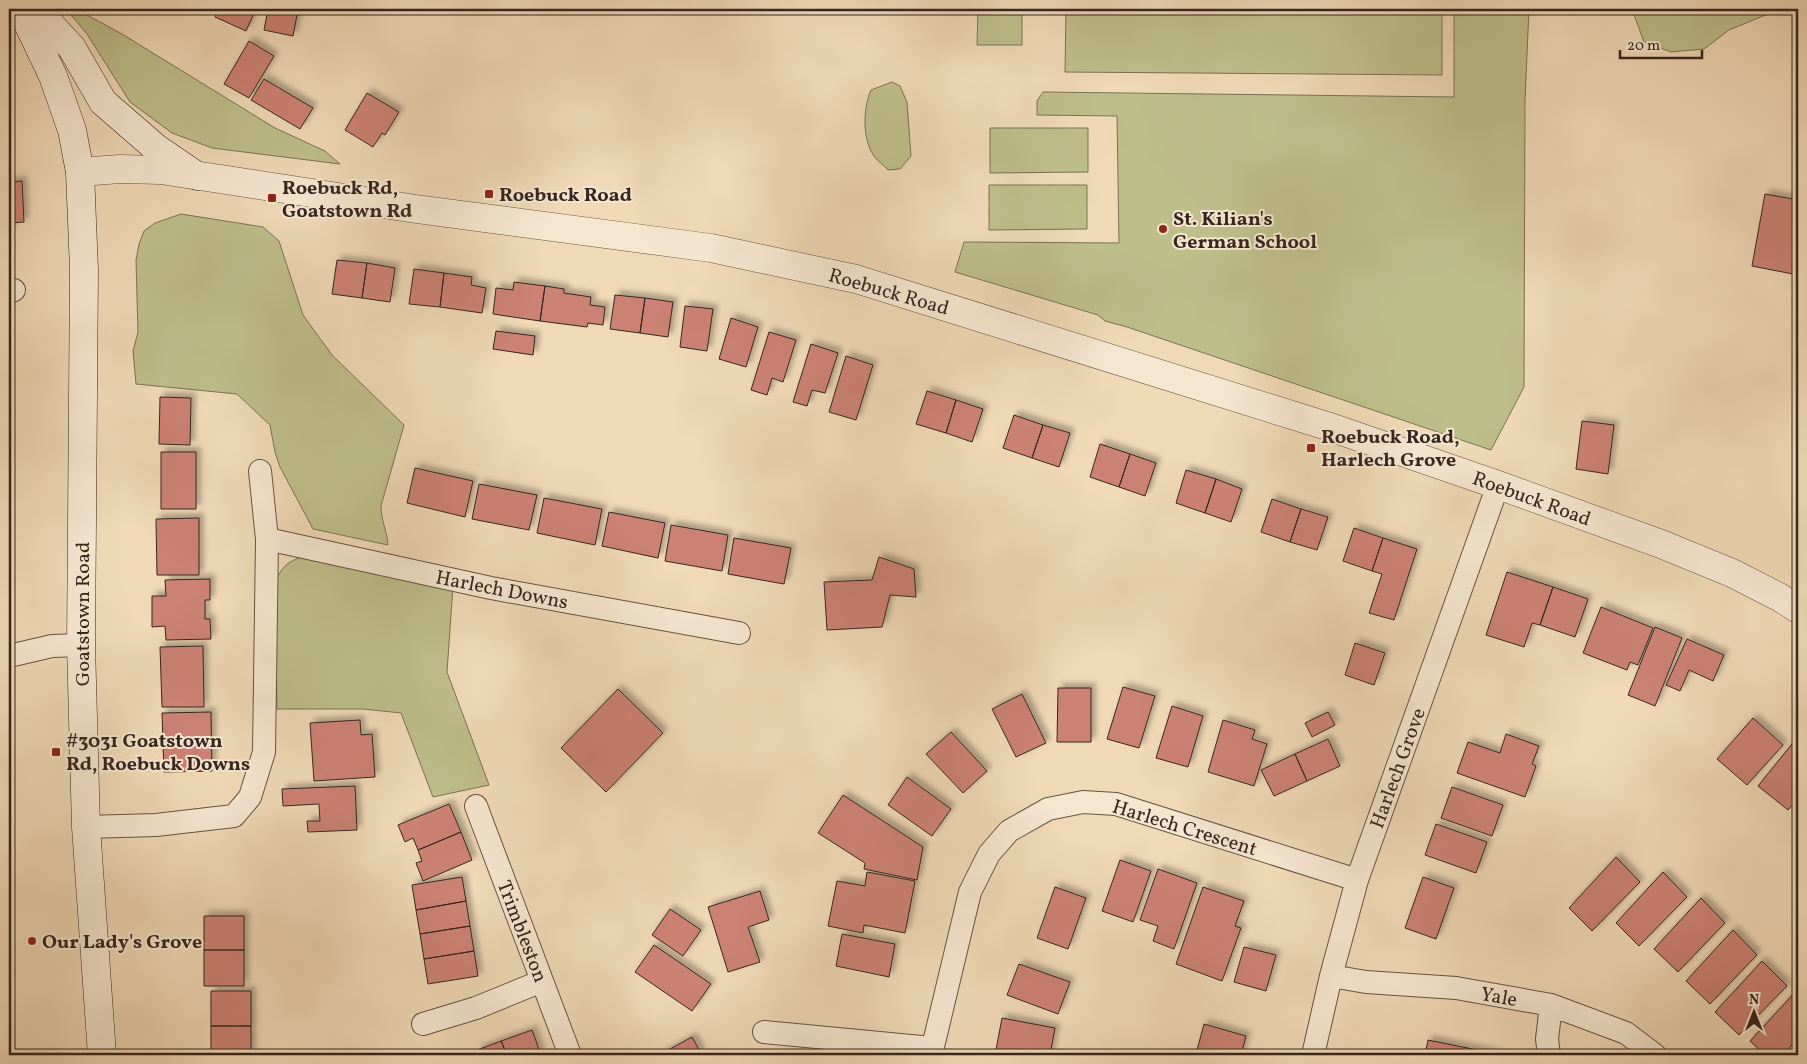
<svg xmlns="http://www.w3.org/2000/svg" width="1807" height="1064" font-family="Vollkorn,serif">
	<defs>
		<filter id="shadow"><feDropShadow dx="4.5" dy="-4.5" stdDeviation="2.5" flood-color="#0004"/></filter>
	</defs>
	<rect width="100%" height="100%" fill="#efd9b7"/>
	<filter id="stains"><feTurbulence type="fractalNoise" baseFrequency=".004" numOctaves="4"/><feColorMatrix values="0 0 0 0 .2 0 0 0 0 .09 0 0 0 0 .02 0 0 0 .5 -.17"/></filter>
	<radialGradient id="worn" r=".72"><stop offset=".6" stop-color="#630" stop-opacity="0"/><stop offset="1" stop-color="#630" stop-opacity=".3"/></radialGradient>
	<path fill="#bebe8b" stroke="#7a7255" d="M66 9H76L122 34 275 128 325 151 340 164 212 148 172 133 130 102 87 34Z
		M978 9H1022V45H977Z
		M1066 9H1442V75L1065 72Z
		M1454 9H1529L1525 100 1524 387 1491 450 1127 327 1105 321 1098 315 955 272 964 242 1119 243 1117 116 1037 115V101L1043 92 1454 97Z
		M1632 9H1780L1729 30 1704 49 1671 52 1644 42Z
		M892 82 900 86 907 102 911 156 900 169 888 170C884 165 877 161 874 156 862 139 863 108 871 90Z
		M990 128H1088V172L990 173Z
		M989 185H1087V229L989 230Z
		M181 214 263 227 279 241 303 315 332 355 404 425 381 506C381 520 387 531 388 545L313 529 280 467 275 452 270 425 237 394 136 384 133 351 138 332 136 260 139 244 144 231 155 223Z
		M305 556 453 586 447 672 489 785 433 797 401 713 363 709H277L275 588C278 569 287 561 305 556Z"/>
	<path fill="#cc8175" stroke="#37261f" filter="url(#shadow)" d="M219 9H256L246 31 215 17Z
		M268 9 298 10 293 36 264 30Z
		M249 41 274 56 249 98 224 84Z
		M264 79 313 108 300 129 251 100Z
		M367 93 399 112 385 135 382 133 373 147 345 130Z
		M22 181 24 222 11 223V232H9V182Z
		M1765 194 1798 200V275L1752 266Z
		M337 260 367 263 362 298 332 294Z
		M367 263 395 268 390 302 362 298Z
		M414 269 444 273 440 307 409 304Z
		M444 273 472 277 471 285 486 288 482 313 440 307Z
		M514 282 545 286 540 321 493 314 496 288 513 290Z
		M545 286 564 289V293L591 297 590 305 605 307 603 325 588 323 587 327 540 321Z
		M615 295 645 298 640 333 610 329Z
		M645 298 673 302 668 337 640 333Z
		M685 306 713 309 707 351 680 347Z
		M731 318 758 327 746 367 719 359Z
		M496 331 535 336 533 355 493 349Z
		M769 332 796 340 783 382 772 378 767 395 751 390Z
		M811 344 838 353 825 393 812 390 807 406 793 402Z
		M846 356 873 365 856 420 829 412Z
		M927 391 956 400 946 433 916 424Z
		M160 397 191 398 190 445 159 444Z
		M956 400 983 409 972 442 946 433Z
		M1014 415 1043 425 1032 458 1003 448Z
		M1582 421 1614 425 1608 474 1576 469Z
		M1043 425 1070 433 1059 467 1032 458Z
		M1100 444 1130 454 1119 487 1090 477Z
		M161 452H196V509H161Z
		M1130 454 1156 463 1145 496 1119 487Z
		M415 468 473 481 465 517 407 503Z
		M1186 470 1216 479 1205 513 1176 503Z
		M1216 479 1242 489 1231 522 1205 513Z
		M479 484 537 495 529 530 472 519Z
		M544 498 602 509 595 545 537 533Z
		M1272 499 1301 509 1290 542 1261 532Z
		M1301 509 1328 517 1317 550 1290 542Z
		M609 512 665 523 658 558 602 546Z
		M199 518V575H157L156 519Z
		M671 525 728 535 722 571 665 561Z
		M1354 528 1383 538 1372 571 1343 561Z
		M734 538 791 548 784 584 728 574Z
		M1383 538 1417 549 1394 620 1369 613 1382 574 1372 571Z
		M879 557 914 569 916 597 890 595 882 627 827 630 824 582 872 580Z
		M1507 572 1553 587 1540 625 1532 623 1524 647 1486 635Z
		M210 579V600H205V619H210L211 639 166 640 165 626 152 627V596H166L165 580Z
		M1553 587 1588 599 1575 637 1540 625Z
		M1601 607 1653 628 1638 665 1630 662 1627 670 1583 653Z
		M1655 627 1682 638 1655 706 1628 695Z
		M1687 639 1724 655 1713 681 1689 670 1680 691 1666 685Z
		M1355 643 1385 653 1374 685 1345 675Z
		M203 646 204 707H162L160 647Z
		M1123 687 1155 696 1139 748 1107 739Z
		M1058 688H1091V742H1057Z
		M618 689 663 733 606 792 561 748Z
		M1022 694 1046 743 1016 757 992 709Z
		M1172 706 1203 716 1188 767 1156 758Z
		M211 712 212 771 164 772 162 713Z
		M1328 712 1335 725 1312 737 1305 723Z
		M1753 718 1783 745 1747 785 1717 759Z
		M360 720 361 735 372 734 375 777 314 781 310 723Z
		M1223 720 1255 730 1252 739 1267 744 1254 786 1208 772Z
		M951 732 987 771 963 793 926 754Z
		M1506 734 1539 746 1532 764 1536 766 1525 797 1457 773 1468 742 1500 753Z
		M1328 739 1340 766 1307 781 1295 754Z
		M1792 744 1798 750V798L1788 810 1758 786Z
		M1295 754 1307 781 1274 796 1261 770Z
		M907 777 951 809 932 836 888 805Z
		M355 786 357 830 308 832 307 821H320L319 804 283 806 282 789Z
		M1452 787 1503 805 1492 836 1441 818Z
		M843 795 923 847 917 880 864 869 865 863 818 833Z
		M449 804 461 832 418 850 413 838 405 842 398 825Z
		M1436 824 1487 842 1476 873 1425 855Z
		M461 832 472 860 423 881 416 863 422 861 418 850Z
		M1616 857 1640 882 1592 931 1569 908Z
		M1120 860 1151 871 1133 922 1102 911Z
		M1158 869 1197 883 1174 949 1153 941 1158 926 1140 920Z
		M867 872 915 881 905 933 864 925 863 933 828 926 837 881 865 886Z
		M1663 872 1687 897 1639 946 1616 923Z
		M462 877 466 901 416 910 412 885Z
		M1423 877 1454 888 1436 939 1405 928Z
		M1055 887 1086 898 1068 949 1037 938Z
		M1203 887 1244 901 1235 926 1241 928 1222 981 1176 964Z
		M760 891 769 920 748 927 760 962 728 972 708 907Z
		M1701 898 1725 923 1678 972 1654 949Z
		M466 901 470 926 420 934 416 910Z
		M670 909 701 930 683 956 652 935Z
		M204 916H244V950H204Z
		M470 926 474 951 424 959 420 934Z
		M1733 930 1757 955 1710 1004 1686 981Z
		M842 934 895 944 889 977 836 966Z
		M654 945 711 984 692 1011 635 972Z
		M1244 947 1276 955 1266 991 1234 982Z
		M204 950H244V986H204Z
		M474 951 478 976 428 984 424 959Z
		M1762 961 1787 986 1739 1035 1715 1012Z
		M1019 964 1070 982 1058 1014 1007 995Z
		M1797 990 1798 1039 1782 1055H1765L1750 1041Z
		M211 991H251V1026H211Z
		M1002 1018 1055 1028 1050 1055H1023L996 1050Z
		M1204 1024 1246 1036 1241 1055H1216L1197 1050Z
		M211 1026H251V1055H211Z
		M532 1030 541 1055H507L501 1041Z
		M692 1037 702 1055H659Z
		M1428 1040 1502 1055H1425Z
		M501 1041 507 1055H479L477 1050Z
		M1197 1050 1216 1055H1196Z"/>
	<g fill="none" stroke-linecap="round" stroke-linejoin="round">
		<defs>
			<path id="minor" d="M9 292 14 290
				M267 539 491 588 739 633
				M9 656 52 646 81 645
				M476 806 570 1055
				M86 827 156 825 234 816 250 797 264 752 267 539 260 471
				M1331 976 1366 982 1456 988 1551 1005 1626 1033 1655 1055
				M423 1024 476 1008 542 981
				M764 1032 932 1048
				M931 1055 970 892 989 854 1009 831 1048 809 1083 802 1116 804 1357 880
				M1313 1055 1331 976 1357 880 1498 485
				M1549 1055 1547 1039 1551 1005"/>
			<path id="tertiary" d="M80 172 120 169 161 170 416 209 711 248 856 279 1327 426 1498 485 1661 544 1732 573 1779 597 1798 609"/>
			<path id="secondary" d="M21 9 53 76 72 130 80 172 84 270 81 645 86 827 102 1055
				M36 9 72 48 103 102 156 148 197 176"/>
		</defs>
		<use href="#minor" stroke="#655345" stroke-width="24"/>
		<use href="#tertiary" stroke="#655345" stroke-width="29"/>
		<use href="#secondary" stroke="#37261f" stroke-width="29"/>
		<use href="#minor" stroke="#f5e6d0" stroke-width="22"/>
		<use href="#tertiary" stroke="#f5e6d0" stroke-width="28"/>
		<use href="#secondary" stroke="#f5e6d0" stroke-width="28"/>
	</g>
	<g fill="#8f2418" stroke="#f5e6d0" stroke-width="2">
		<rect x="484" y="189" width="10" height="10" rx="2.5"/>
		<rect x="267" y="193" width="10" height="10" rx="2.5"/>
		<circle cx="1163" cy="229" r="5"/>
		<rect x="1306" y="443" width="10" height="10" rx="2.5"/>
		<rect x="51" y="747" width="10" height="10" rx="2.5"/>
		<circle cx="32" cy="941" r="5"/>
	</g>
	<g text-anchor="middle" stroke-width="4" stroke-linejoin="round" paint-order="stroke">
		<g font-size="20" font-weight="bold" fill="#37261f" stroke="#f5e6d0" text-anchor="start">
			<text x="282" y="194">Roebuck Rd,<tspan x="282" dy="23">Goatstown Rd</tspan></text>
			<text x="499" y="201">Roebuck Road</text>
			<text x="1173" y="225">St. Kilian's<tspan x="1173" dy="23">German School</tspan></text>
			<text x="1321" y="443">Roebuck Road,<tspan x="1321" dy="23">Harlech Grove</tspan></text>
			<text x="66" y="747">#3031 Goatstown<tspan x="66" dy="23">Rd, Roebuck Downs</tspan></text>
			<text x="42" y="948">Our Lady's Grove</text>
		</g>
		<g font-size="20" fill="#37261f" stroke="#f5e6d0">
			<text transform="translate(889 291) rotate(16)" y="7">Roebuck Road</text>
			<text transform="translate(1532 498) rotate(20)" y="7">Roebuck Road</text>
			<text transform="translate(502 589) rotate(11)" y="7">Harlech Downs</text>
			<text transform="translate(82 614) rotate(-90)" y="7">Goatstown Road</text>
			<text transform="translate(1397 768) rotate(-70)" y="7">Harlech Grove</text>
			<text transform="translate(1185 827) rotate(17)" y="7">Harlech Crescent</text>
			<text transform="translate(523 931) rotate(69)" y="7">Trimbleston</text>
			<text transform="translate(1499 996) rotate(10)" y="7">Yale</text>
		</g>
	</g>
	<rect width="1807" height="1064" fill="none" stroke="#efd9b7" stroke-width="30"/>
	<rect x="10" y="10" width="1787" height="1044" fill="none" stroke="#37261f" stroke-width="2.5"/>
	<rect x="15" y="15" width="1777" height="1034" fill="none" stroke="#37261f"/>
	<g transform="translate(1754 1012)" stroke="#f5e6d0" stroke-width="4" paint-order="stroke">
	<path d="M0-4L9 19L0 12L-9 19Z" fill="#37261f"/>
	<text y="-8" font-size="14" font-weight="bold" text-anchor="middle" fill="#37261f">N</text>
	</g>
	<path d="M1620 50v8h82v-8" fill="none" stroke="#37261f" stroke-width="2.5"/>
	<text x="1627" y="50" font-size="15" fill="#37261f" stroke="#f5e6d0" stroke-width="4" paint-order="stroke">20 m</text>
	<rect width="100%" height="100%" filter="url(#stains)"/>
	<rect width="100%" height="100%" fill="url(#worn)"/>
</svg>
